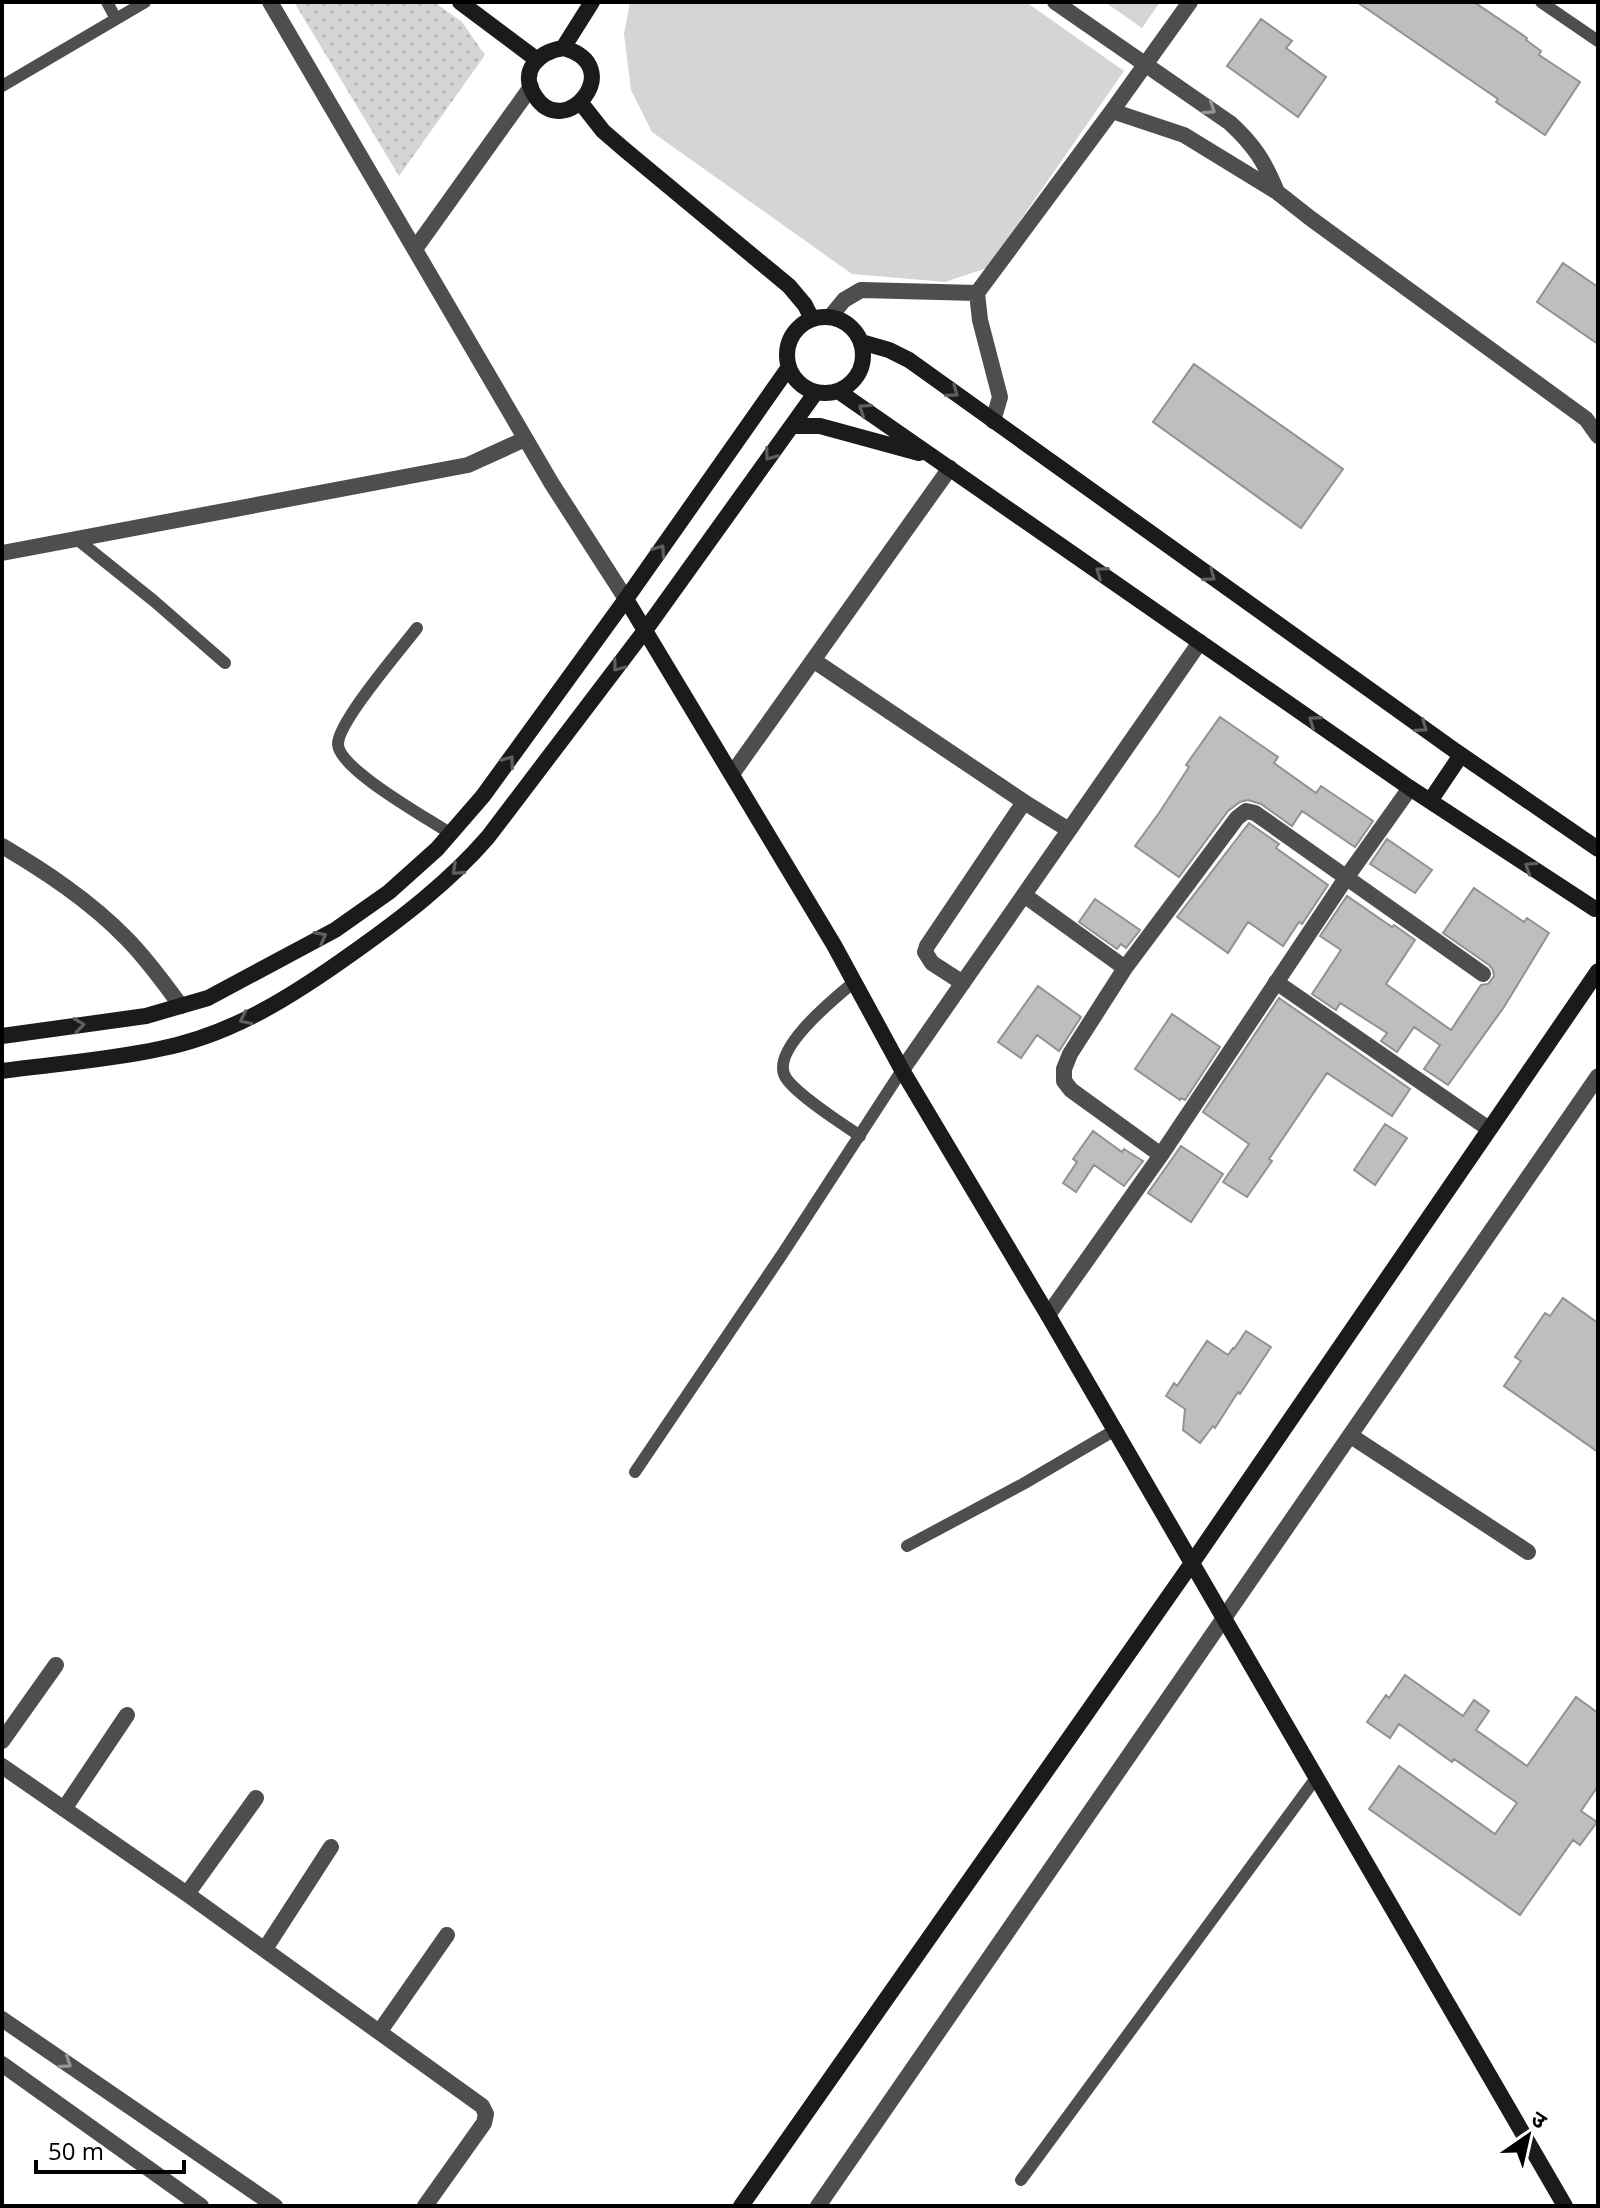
<svg xmlns="http://www.w3.org/2000/svg" width="1600" height="2208" font-family="'Open Sans','Noto Sans Devanagari',sans-serif">
	<defs>
		<pattern id="park-dots" width="8" height="8" patternUnits="userSpaceOnUse" patternTransform="scale(2)"><rect width="8" height="8" fill="#d5d5d5"/><path d="M2 2h.1M6 6h.1" fill="none" stroke="#b5b5b5" stroke-width="1.8" stroke-linecap="round"/></pattern>
	</defs>
	<rect width="100%" height="100%" fill="#fff"/>
	<path fill="#d5d5d5" d="M630 2H1026L1124 71 987 268 945 282 852 274 652 132 631 90 624 34Z
		M1105 2H1160L1142 28Z"/>
	<path fill="url(#park-dots)" d="M294 2H434L462 22 485 55 399 176Z"/>
	<path fill="#bebebe" stroke="#929292" stroke-width="2" d="M1357 2H1474L1527 38 1526 40 1541 51 1539 55 1580 82 1545 135 1496 102 1498 99Z
		M1261 19 1292 41 1286 48 1326 77 1298 117 1227 66Z
		M1563 263 1598 287V344L1537 302Z
		M1194 364 1343 469 1301 528 1153 422Z
		M1220 717 1278 757 1274 763 1316 793 1321 786 1373 821 1355 847 1302 811 1292 826 1261 804 1248 800 1240 802 1228 811 1179 877 1135 846 1159 813 1189 767 1186 765Z
		M1249 823 1279 844 1276 848 1328 885 1302 924 1299 922 1283 946 1248 922 1228 953 1177 917Z
		M1387 839 1432 870 1415 893 1370 864Z
		M1474 888 1524 922 1527 918 1549 933 1504 1007 1448 1085 1424 1069 1440 1045 1414 1027 1397 1052 1381 1041 1387 1033 1340 1003 1336 1010 1312 994 1341 950 1320 936 1347 896 1392 927 1394 925 1415 940 1386 984 1451 1030 1481 985 1488 984 1494 976 1493 970 1489 965 1443 933Z
		M1095 899 1140 930 1126 948 1121 944 1117 949 1079 922Z
		M1038 986 1081 1017 1059 1051 1037 1035 1021 1058 998 1042Z
		M1279 998 1410 1089 1392 1116 1327 1073 1269 1159 1272 1161 1247 1197 1223 1182 1249 1144 1203 1112Z
		M1172 1014 1220 1047 1185 1100 1181 1098 1180 1100 1135 1069Z
		M1385 1124 1407 1138 1375 1185 1354 1170Z
		M1093 1131 1122 1152 1124 1149 1143 1161 1124 1186 1094 1165 1076 1192 1063 1183 1077 1162 1073 1159Z
		M1181 1146 1223 1174 1191 1222 1148 1193Z
		M1563 1298 1598 1323V1452L1504 1386 1521 1361 1515 1357 1545 1313 1550 1316Z
		M1246 1331 1271 1347 1240 1394 1238 1392 1215 1428 1213 1426 1200 1443 1183 1430 1185 1409 1166 1396 1174 1383 1177 1386 1207 1341 1228 1355 1233 1348 1234 1349Z
		M1405 1675 1463 1716 1474 1700 1489 1711 1476 1730 1527 1766 1576 1697 1598 1713V1786L1581 1811 1597 1822 1580 1845 1573 1840 1520 1915 1369 1809 1399 1766 1495 1834 1517 1803 1454 1759 1452 1762 1399 1724 1390 1738 1367 1722 1386 1695 1389 1698Z"/>
	<g fill="none" stroke-linecap="round" stroke-linejoin="round">
		<path stroke="#4e4e4e" stroke-width="12" d="M107 2 116 19
			M1541 2 1598 41
			M2 86 145 2
			M78 540 154 601 225 663
			M417 628C401 649 338 722 338 744 338 769 429 819 451 834
			M854 982C836 997 768 1051 786 1078 797 1095 841 1123 860 1136
			M635 1472 783 1253 902 1070
			M907 1546 1023 1484 1115 1430
			M1021 2180 1316 1778"/>
		<path stroke="#4e4e4e" stroke-width="16" d="M270 2 552 484 626 599
			M1055 2 1230 123C1254 145 1265 162 1277 192
			M1112 111 1184 135 1277 192 1310 218 1586 419 1598 436
			M415 249 531 87
			M830 317 844 300 861 290 977 293
			M993 421 1000 397 980 320 977 293 1112 111 1190 2
			M2 553 468 465 525 439
			M813 660 1024 802 1069 830
			M732 774 950 468
			M2 846C46 872 90 901 126 938 147 959 164 983 181 1006
			M1024 895 1125 968
			M1276 982 1489 1129
			M963 983 932 963 925 952 927 946 1024 802
			M902 1070 1200 642
			M1161 1155 1071 1090 1064 1081V1069L1070 1054 1125 968 1237 818 1246 811 1255 813 1483 974
			M1048 1315 1161 1155 1346 878 1410 788
			M1351 1436 1528 1552
			M2 1741 56 1665
			M2 1766 187 1894 482 2106 486 2114 484 2123 425 2206
			M64 1809 127 1715
			M187 1894 256 1798
			M265 1949 331 1847
			M2 2019 275 2206
			M380 2031 447 1935
			M2 2064 201 2206
			M818 2206C1077 1829 1340 1453 1598 1076"/>
		<path stroke="#1b1b1b" stroke-width="16" d="M460 2 536 59
			M563 48C629 65 565 143 535 96 518 71 539 52 563 48L592 2
			M581 103 603 131 625 150 789 286 805 305 812 319
			M787 355a38 38 0 1 1 76 0a38 38 0 1 1-76 0Z
			M861 342 889 350 909 360 1454 750 1598 849
			M838 391 1410 788 1595 909
			M792 426H820L919 453
			M626 599 834 945 902 1070 1048 1315 1565 2206
			M1430 801 1461 755
			M2 1036 146 1016 208 998 335 930 389 892 437 849 483 796 626 599 789 367
			M2 1071C54 1064 108 1060 159 1049 232 1035 294 995 354 952 402 918 449 882 488 837L646 629 816 392
			M741 2206 1192 1563 1598 971"/>
	</g>
	<defs><path id="oneway-chevron" d="M-2-3.5L2.5 0L-2 3.5" fill="none" stroke-width="1.6" stroke-linecap="round" stroke-linejoin="round" transform="scale(2)"/></defs>
	<g stroke="#959595">
		<use href="#oneway-chevron" transform="translate(1210 109) rotate(34)"/>
		<use href="#oneway-chevron" transform="translate(66 2063) rotate(34)"/>
	</g>
	<g stroke="#5f5f5f">
		<use href="#oneway-chevron" transform="translate(953 392) rotate(36)"/>
		<use href="#oneway-chevron" transform="translate(864 409) rotate(-146)"/>
		<use href="#oneway-chevron" transform="translate(770 455) rotate(126)"/>
		<use href="#oneway-chevron" transform="translate(660 550) rotate(-55)"/>
		<use href="#oneway-chevron" transform="translate(1101 572) rotate(-145)"/>
		<use href="#oneway-chevron" transform="translate(1210 576) rotate(36)"/>
		<use href="#oneway-chevron" transform="translate(618 666) rotate(127)"/>
		<use href="#oneway-chevron" transform="translate(1314 721) rotate(-145)"/>
		<use href="#oneway-chevron" transform="translate(1422 727) rotate(36)"/>
		<use href="#oneway-chevron" transform="translate(509 761) rotate(-54)"/>
		<use href="#oneway-chevron" transform="translate(1530 867) rotate(-147)"/>
		<use href="#oneway-chevron" transform="translate(457 870) rotate(137)"/>
		<use href="#oneway-chevron" transform="translate(321 937) rotate(-28)"/>
		<use href="#oneway-chevron" transform="translate(245 1019) rotate(154)"/>
		<use href="#oneway-chevron" transform="translate(79 1025) rotate(-8)"/>
	</g>
	<rect width="1600" height="2208" fill="none" stroke="#000000" stroke-width="8"/>
	<g transform="translate(1528 2136) rotate(34)" stroke="#ffffff" stroke-width="6" paint-order="stroke">
	<path d="M0-6L14 30L0 20L-14 30Z" fill="#000000"/>
	<text y="-12" font-size="22" font-weight="bold" text-anchor="middle" fill="#000000">उ</text>
	</g>
	<path d="M36 2160v12h148v-12" fill="none" stroke="#000000" stroke-width="4"/>
	<text x="48" y="2160" font-size="24" fill="#000000" stroke="#ffffff" stroke-width="6" paint-order="stroke">50 m</text>
</svg>
